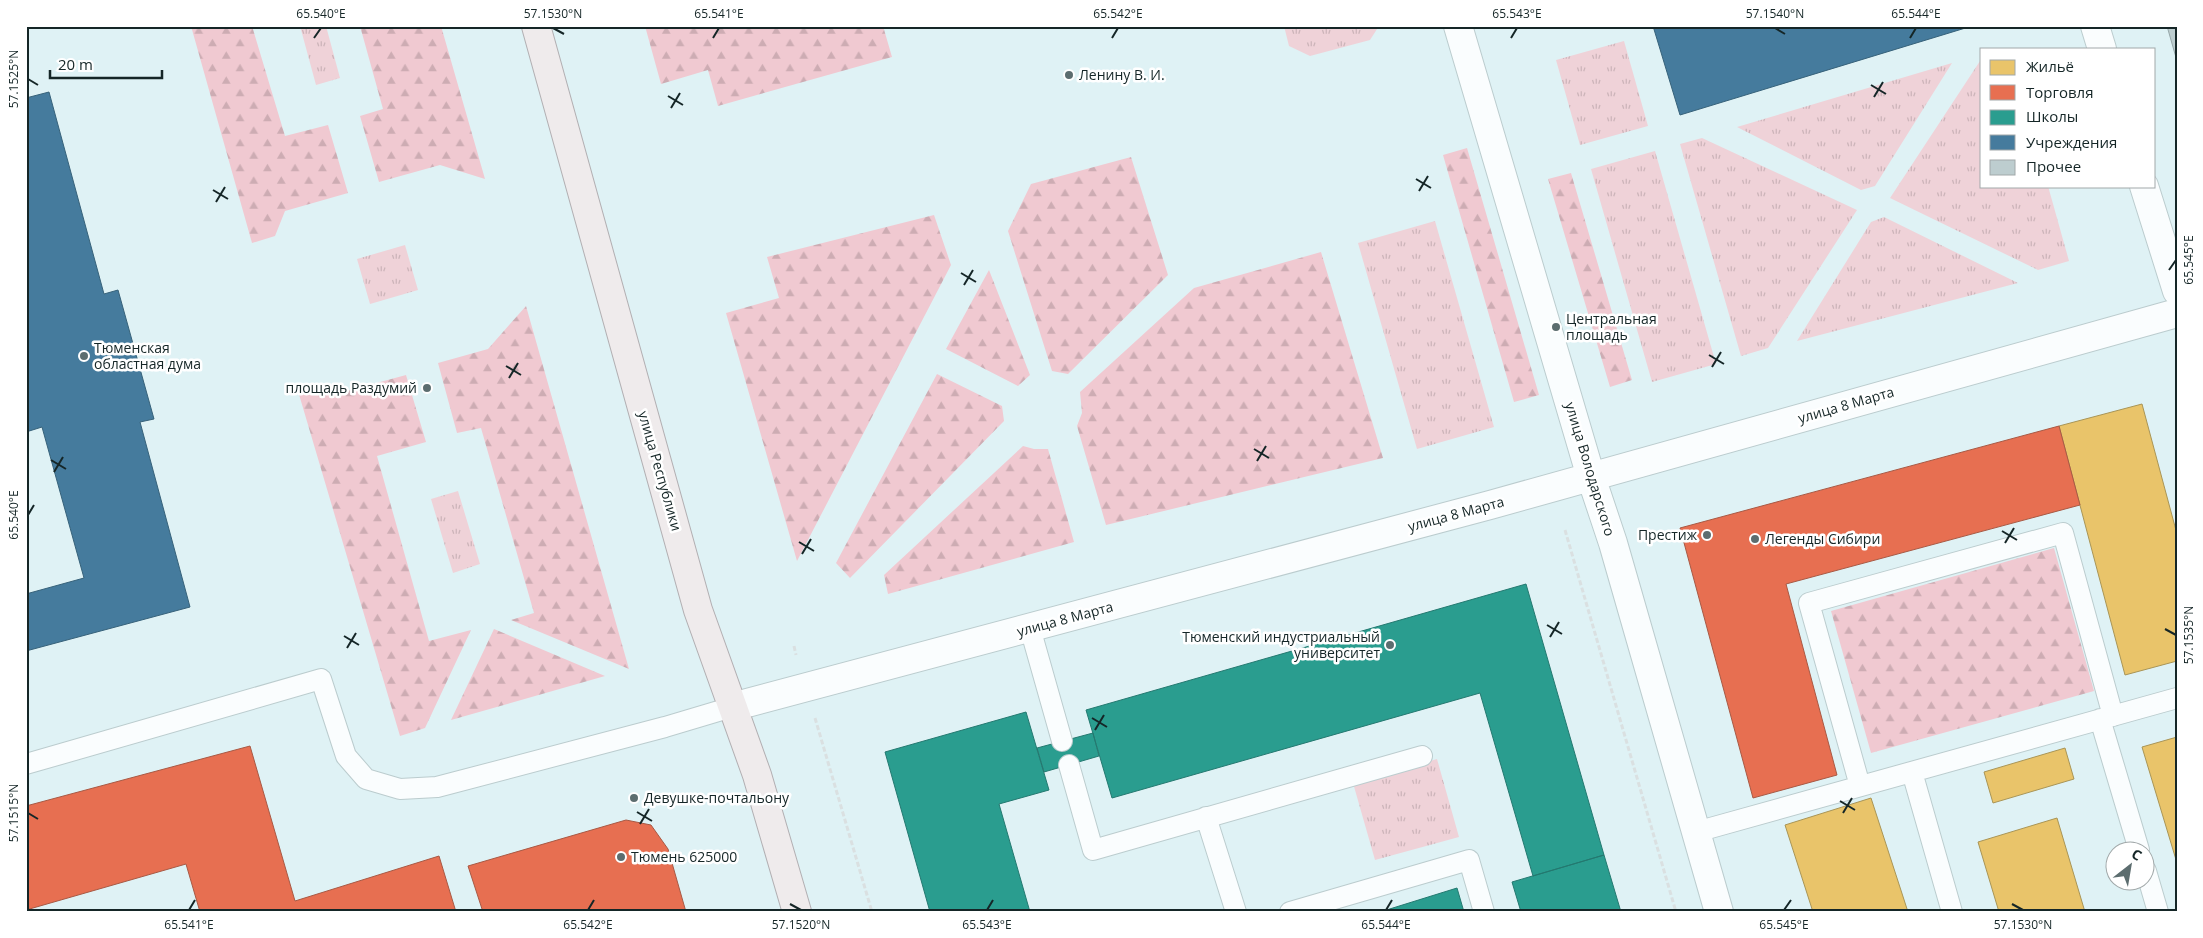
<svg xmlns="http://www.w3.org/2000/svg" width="2203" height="938" font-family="'Open Sans',sans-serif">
	<defs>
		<pattern id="grass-tufts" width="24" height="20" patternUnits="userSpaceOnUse" patternTransform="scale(1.25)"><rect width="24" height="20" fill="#efd2d8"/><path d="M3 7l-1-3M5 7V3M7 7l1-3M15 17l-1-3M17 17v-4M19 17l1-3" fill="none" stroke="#ccb4b9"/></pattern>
		<pattern id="forest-firs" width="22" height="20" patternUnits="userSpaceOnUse" patternTransform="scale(1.25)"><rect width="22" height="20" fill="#f0c9d1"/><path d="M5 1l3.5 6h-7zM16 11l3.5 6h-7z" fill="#cdacb3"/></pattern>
	</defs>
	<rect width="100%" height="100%" fill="#dff2f5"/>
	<path fill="url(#grass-tufts)" d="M300 26H326L340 78 316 85Z
		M1284 26H1379L1370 40 1310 56 1289 46Z
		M1624 41 1648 126 1580 145 1556 60Z
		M1982 58V186H2048L2069 261 2038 270 1890 198Z
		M1952 63 1875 186 1861 190 1737 127Z
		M1702 138 1857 210 1768 348 1741 356 1680 144Z
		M1655 151 1716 364 1652 382 1591 169Z
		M1884 217 2018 283 1797 341 1871 222Z
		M1435 221 1494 427 1417 449 1358 243Z
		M405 245 418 290 370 304 357 259Z
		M458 491 480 564 453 573 431 499Z
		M1437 759 1459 837 1375 860 1353 783Z"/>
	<path fill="url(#forest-firs)" d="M191 26H252L285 136 328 125 348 193 285 211 275 236 252 243Z
		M360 26H441L485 179 440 165 379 182 360 116 383 109Z
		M645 26H883L892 57 718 106 708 70 661 84Z
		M1467 148 1539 395 1514 402 1443 155Z
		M1131 157 1168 275 1068 374 1052 371 1008 231 1031 184Z
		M1571 173 1632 380 1610 387 1548 179Z
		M934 215 951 265 797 561 726 313 779 298 767 257Z
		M1321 252 1383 458 1106 525 1077 426 1082 413 1080 392 1194 288Z
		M989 270 1030 375 1018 386 946 349Z
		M526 306 629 669 511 620 534 613 481 428 457 433 438 363 488 349Z
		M937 374 1002 406 1004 421 850 578 836 563Z
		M406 375 426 442 377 456 429 641 471 630 425 728 400 736 298 391 320 385 336 394Z
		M1023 446 1034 449H1048L1074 542 888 594 884 575Z
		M2054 548 2094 691 1871 753 1831 611Z
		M494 629 605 676 451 720Z"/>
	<path fill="#e9c46a" stroke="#a99556" d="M2142 404 2177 534V661L2125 675 2059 426Z
		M2177 737V863L2142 747Z
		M2065 748 2074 779 1993 803 1984 772Z
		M1871 798 1908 912H1813L1785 825Z
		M2057 818 2085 912H1999L1978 842Z"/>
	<path fill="#e76f51" stroke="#a85944" d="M2059 426 2080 505 1786 584 1837 775 1753 798 1680 528Z
		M250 746 295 901 439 856 456 912H200L186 864 26 910V806Z
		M626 820 651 825 668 849 686 912H483L468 866Z"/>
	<path fill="#2a9d8f" stroke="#247970" d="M1526 584 1604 855 1533 876 1480 693 1112 798 1086 710Z
		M1026 712 1049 790 999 804 1030 912H930L885 752Z
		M1093 733 1099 756 1044 772 1037 748Z
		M1604 855 1621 912H1521L1512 882Z
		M1457 888 1464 912H1380Z"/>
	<path fill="#457b9d" stroke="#37627a" d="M1653 26H1972L1680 115Z
		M49 92 104 294 118 290 154 419 140 422 190 607 26 651V594L84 578 42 427 26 432V98Z"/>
	<path fill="#bdcdcf" stroke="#97a7a9" d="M2167 26H2177V61Z"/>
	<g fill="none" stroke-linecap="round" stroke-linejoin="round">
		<defs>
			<path id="lane" d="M1030 628 1062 741
				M2100 719 2139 850
				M26 764 321 679 346 756 366 779 400 789 437 787 665 727 732 707
				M1069 765 1093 850 1422 756
				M1912 772 1952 912
				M1860 786 1809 603 2063 533 2113 716
				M1206 817 1236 912
				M1696 832 2177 698
				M2146 871 2158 912
				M1290 912 1469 860 1484 912"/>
			<path id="street" d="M1458 26 1591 477 1613 543 1719 912
				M2095 26 2102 49
				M2144 186 2177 291
				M732 707 1490 505 2177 313"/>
			<path id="primary" d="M536 26 698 610 757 775 797 912"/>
		</defs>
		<use href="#lane" stroke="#bbccce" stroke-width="22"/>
		<use href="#street" stroke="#bbccce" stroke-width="30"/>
		<use href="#primary" stroke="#b2afb2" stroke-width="30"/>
		<path stroke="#dae0e1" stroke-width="3" stroke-dasharray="5 2.5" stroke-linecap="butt" d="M1565 530 1676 912
			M794 646 796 655
			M815 718 872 912"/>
		<use href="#lane" stroke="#fafdfe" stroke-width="20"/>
		<use href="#street" stroke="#fafdfe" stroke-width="28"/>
		<use href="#primary" stroke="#efebec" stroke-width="28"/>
	</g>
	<path fill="none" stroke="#152627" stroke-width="2" d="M553 28 564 34M1775 28 1785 34M314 38 321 28M713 38 719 28M1112 38 1118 28M1511 38 1517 28M1910 38 1916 28M28 79 38 85M1871 85 1886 94M668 96 683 105M1874 97 1883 82M671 108 680 93M1416 179 1431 188M213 190 228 199M1419 191 1428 176M216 202 225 187M2169 270 2176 260M961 273 976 282M964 285 973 270M1709 355 1724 364M506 366 521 375M1712 367 1721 352M509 378 518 363M1254 449 1269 458M51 460 66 469M1257 461 1266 446M54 472 63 457M28 515 34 505M2002 531 2017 540M799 542 814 551M2005 543 2014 528M802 554 811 539M1547 625 1562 634M2165 629 2176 635M344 636 359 645M1550 637 1559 622M347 648 356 633M1092 718 1107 727M1095 730 1104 715M1840 801 1855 810M637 812 652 821M28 813 38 819M1843 813 1852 798M640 824 649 809M790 904 801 910M2012 904 2023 910M189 910 195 900M588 910 594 900M987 910 993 900M1386 910 1392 900M1784 910 1791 900"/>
	<g fill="#5c6d6f" stroke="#fff" stroke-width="2">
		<circle cx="1069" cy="75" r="5"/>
		<circle cx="1556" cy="327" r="5"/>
		<circle cx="84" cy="356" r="5"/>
		<circle cx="427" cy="388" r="5"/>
		<circle cx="1707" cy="535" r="5"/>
		<circle cx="1755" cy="539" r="5"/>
		<circle cx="1390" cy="645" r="5"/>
		<circle cx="634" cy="798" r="5"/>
		<circle cx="621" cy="857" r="5"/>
	</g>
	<g text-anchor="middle" stroke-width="5" stroke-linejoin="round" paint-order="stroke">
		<g font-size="14" fill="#152627" stroke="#fff" text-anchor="start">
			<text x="1079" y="80">Ленину В. И.</text>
			<text x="1566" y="324">Центральная<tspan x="1566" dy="16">площадь</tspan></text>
			<text x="94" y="353">Тюменская<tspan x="94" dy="16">областная дума</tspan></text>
			<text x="417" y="393" text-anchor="end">площадь Раздумий</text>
			<text x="1697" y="540" text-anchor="end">Престиж</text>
			<text x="1765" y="544">Легенды Сибири</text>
			<text x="1380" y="642" text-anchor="end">Тюменский индустриальный<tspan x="1380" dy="16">университет</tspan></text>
			<text x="644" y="803">Девушке-почтальону</text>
			<text x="631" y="862">Тюмень 625000</text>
		</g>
		<g font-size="14" fill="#152627" stroke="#fff">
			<text transform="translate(1846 405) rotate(-16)" y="5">улица 8 Марта</text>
			<text transform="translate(1590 469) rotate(73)" y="5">улица Володарского</text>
			<text transform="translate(660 471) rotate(74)" y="5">улица Республики</text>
			<text transform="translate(1456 514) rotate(-15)" y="5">улица 8 Марта</text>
			<text transform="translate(1065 619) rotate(-15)" y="5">улица 8 Марта</text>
		</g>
	</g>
	<rect width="2203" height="938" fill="none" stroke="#ffffff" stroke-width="55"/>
	<rect x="1980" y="48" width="175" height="140" fill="#ffffff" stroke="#a1a8a9"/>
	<rect x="1990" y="60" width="25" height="15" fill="#e9c46a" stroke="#a1a8a9"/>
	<text x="2026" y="72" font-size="15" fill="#152627">Жильё</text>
	<rect x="1990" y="85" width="25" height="15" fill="#e76f51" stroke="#a1a8a9"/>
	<text x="2026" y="98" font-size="15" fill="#152627">Торговля</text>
	<rect x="1990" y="110" width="25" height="15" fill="#2a9d8f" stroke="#a1a8a9"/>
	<text x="2026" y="122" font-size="15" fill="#152627">Школы</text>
	<rect x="1990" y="135" width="25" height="15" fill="#457b9d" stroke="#a1a8a9"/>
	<text x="2026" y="148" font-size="15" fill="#152627">Учреждения</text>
	<rect x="1990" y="160" width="25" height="15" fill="#bdcdcf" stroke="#a1a8a9"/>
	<text x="2026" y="172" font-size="15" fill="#152627">Прочее</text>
	<g transform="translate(2130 866) rotate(31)"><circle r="24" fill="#ffffff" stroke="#a1a8a9"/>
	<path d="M0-4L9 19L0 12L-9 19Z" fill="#5c6d6f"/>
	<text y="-8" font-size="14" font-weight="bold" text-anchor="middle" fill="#152627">С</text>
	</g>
	<path d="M50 70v8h112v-8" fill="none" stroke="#152627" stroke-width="2.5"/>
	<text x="58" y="70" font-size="15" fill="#152627" stroke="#ffffff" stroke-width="4" paint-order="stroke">20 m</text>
	<rect x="28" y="28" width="2148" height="882" fill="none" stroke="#152627" stroke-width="2"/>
	<g font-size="12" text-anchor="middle" fill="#152627">
		<text x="321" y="18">65.540°E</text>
		<text x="553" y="18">57.1530°N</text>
		<text x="719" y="18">65.541°E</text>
		<text x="1118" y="18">65.542°E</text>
		<text x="1517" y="18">65.543°E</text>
		<text x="1775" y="18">57.1540°N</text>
		<text x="1916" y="18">65.544°E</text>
		<text transform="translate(14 79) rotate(-90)" y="4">57.1525°N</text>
		<text transform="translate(2189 260) rotate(-90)" y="4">65.545°E</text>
		<text transform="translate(14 515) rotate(-90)" y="4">65.540°E</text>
		<text transform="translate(2189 635) rotate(-90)" y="4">57.1535°N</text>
		<text transform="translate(14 813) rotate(-90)" y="4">57.1515°N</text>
		<text x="189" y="929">65.541°E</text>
		<text x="588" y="929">65.542°E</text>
		<text x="801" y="929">57.1520°N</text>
		<text x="987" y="929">65.543°E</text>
		<text x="1386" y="929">65.544°E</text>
		<text x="1784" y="929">65.545°E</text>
		<text x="2023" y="929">57.1530°N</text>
	</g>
</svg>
